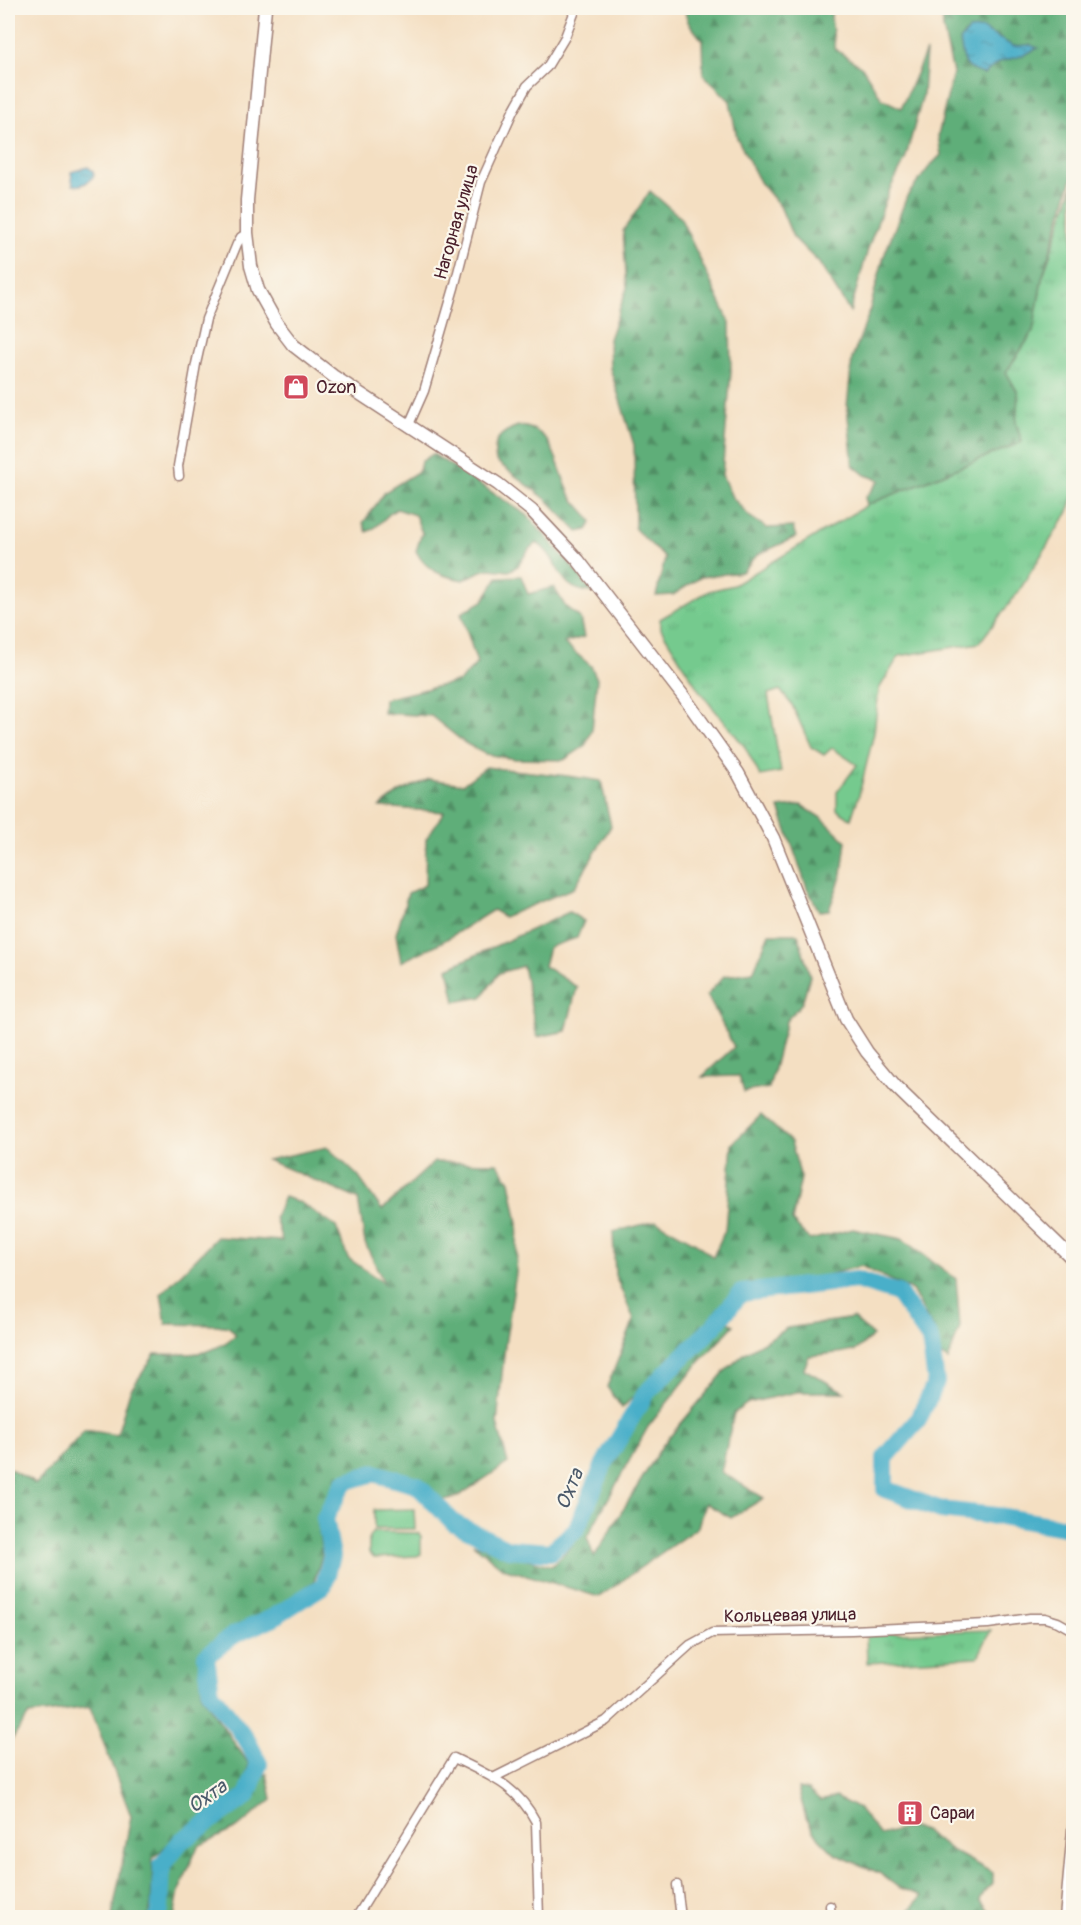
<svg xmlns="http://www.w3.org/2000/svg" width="1081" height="1925" font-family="Pangolin,sans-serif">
	<defs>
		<pattern id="grass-tufts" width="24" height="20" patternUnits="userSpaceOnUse" patternTransform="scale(1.5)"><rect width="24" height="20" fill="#74ca8e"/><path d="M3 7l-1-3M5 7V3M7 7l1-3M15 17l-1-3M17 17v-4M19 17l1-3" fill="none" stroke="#66ad7b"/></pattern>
		<pattern id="forest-firs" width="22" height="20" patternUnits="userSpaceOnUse" patternTransform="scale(1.5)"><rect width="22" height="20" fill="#5fae79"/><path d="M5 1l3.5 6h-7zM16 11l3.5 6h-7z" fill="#508d63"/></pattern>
		<pattern id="water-ripples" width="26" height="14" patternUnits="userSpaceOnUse" patternTransform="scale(1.5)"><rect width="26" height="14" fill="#4aafc9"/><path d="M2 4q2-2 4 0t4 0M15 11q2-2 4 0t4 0" fill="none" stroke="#408ea3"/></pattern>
	</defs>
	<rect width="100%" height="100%" fill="#fbf7ec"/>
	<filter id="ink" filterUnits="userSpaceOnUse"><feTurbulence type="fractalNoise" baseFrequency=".0167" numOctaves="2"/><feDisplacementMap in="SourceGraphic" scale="12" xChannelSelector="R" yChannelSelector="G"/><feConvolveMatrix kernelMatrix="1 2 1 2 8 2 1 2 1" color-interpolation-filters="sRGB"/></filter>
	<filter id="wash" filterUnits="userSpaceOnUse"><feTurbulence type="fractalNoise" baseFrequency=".008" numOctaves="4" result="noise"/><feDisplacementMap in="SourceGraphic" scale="24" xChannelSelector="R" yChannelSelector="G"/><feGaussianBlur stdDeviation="1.35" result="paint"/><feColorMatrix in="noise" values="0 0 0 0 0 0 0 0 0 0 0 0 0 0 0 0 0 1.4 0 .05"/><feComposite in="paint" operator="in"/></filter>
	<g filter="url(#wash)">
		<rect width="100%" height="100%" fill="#f4dfc2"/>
		<path fill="url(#grass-tufts)" stroke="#5f745c" stroke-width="1.5" d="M1073 186 1074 496 1068 512 1019 591 979 643 899 656 879 689 874 733 859 795 851 819 837 810V792L857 765 832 748 824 755 811 747 792 705 780 690 768 694 781 772 760 776 745 747 700 692 661 629 660 619 709 591 734 585 867 505 1022 442 1016 424 1018 393 1006 372 1033 332 1042 279Z
			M991 1630 978 1657 867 1663 866 1634Z"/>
		<path fill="url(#forest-firs)" stroke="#546652" stroke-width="1.5" d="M684 8H832L831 17 835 49 862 67 882 99 901 108 926 51 923 95 905 160 889 191 869 246 850 312 819 263 793 237 780 206 760 182 737 138 730 101 703 74 702 40 688 22Z
			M942 8H1073V175L1042 279 1033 332 1006 372 1018 393 1016 424 1022 442 867 505 865 498 880 480 865 475 853 465 847 407 852 359 868 316 884 256 907 196 930 166 941 155 938 136 953 73 943 28Z
			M650 191 680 217 730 323 731 372 722 475 732 497 749 516 767 528 793 527 796 537 757 555 742 572 701 577 673 595 656 596 665 558 635 529 634 445 610 368 609 339 627 288 623 231Z
			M518 426C557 428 555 467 571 496 577 505 586 512 592 522L587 530 578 532 547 500 496 461C492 440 499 433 518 426Z
			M433 454 527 515 569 563 592 592C555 591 561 558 537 543L529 549 518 566 509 571 490 569 481 571 463 580C442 576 426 571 416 551L422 533 415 515 397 509C384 515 381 527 367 532L363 523 385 492 419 471 421 462Z
			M521 576 528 594 554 587 565 606 580 618 584 637 564 643 591 666 597 679 592 730 585 746 564 760 515 759 485 754 465 743 431 716 383 713 384 699 460 681 477 663 461 613 483 601 498 577Z
			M486 767C525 772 563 774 601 781L611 826 574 888 504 917 493 910 442 942 401 962 396 934 408 893 425 885 426 839 444 812 380 807 400 792 429 779 463 784Z
			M801 805 823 819 846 841 842 874 829 910 819 911 807 888 779 808Z
			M569 912 584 921 577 938 549 947 544 966 577 987 566 1031 537 1037 523 966 499 973 482 997 455 1002 448 968Z
			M769 934H798L810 976 802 1003 786 1021 769 1088 744 1092 739 1076 702 1077 734 1047 707 995 724 976 753 972Z
			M761 1115 791 1142 801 1178 792 1221 810 1240 853 1229 902 1239 956 1279 960 1327 948 1360 939 1354 937 1337 912 1290 861 1266 808 1280 742 1286 622 1408 607 1387 634 1320 615 1275 613 1232 656 1221 696 1243 713 1257 725 1230 732 1144Z
			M327 1147 358 1176 382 1210 434 1162 497 1163 510 1181 518 1223 516 1273 505 1345 497 1423 508 1463 457 1497 443 1500 420 1480 375 1468H362L343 1475 317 1516 322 1556 314 1581 273 1611 237 1625 200 1660 202 1696 249 1764 242 1789 179 1834 153 1858 151 1905 148 1917H112L131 1816 90 1707 29 1715 8 1745V1475L9 1468 36 1484 85 1430 117 1435 130 1391 155 1354C190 1354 208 1358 236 1335L229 1327 217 1325 166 1324 161 1294 217 1237 282 1241 275 1217 284 1197 301 1203 336 1227 348 1258 384 1283 365 1243 358 1199 267 1160Z
			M853 1318 873 1336 855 1351 809 1356 804 1369 844 1392H797L748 1403 734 1413 721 1472 764 1498 731 1518 705 1503 698 1527 599 1597 503 1568 473 1544 552 1566 583 1533 604 1480 651 1396 726 1321 734 1325 697 1365 648 1427 587 1537 594 1557 662 1446 725 1371 745 1353 787 1328Z
			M267 1774 272 1799 237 1828 198 1846 179 1891 174 1917H161L168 1870 187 1843 248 1800 264 1775Z
			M798 1788 808 1790 820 1801 836 1797 859 1809 880 1835 911 1827 924 1831 949 1849 993 1873V1884L986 1889 980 1900 993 1917H898L907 1913 922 1896 898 1887 879 1873 835 1854 819 1838 806 1818Z"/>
		<path fill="#74ca8e" stroke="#5f745c" stroke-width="1.5" d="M414 1509 415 1529H374V1510Z
			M373 1532 418 1533 421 1536V1554L417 1556 374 1558 369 1553V1537Z"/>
		<path fill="url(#water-ripples)" stroke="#4a677a" stroke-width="1.5" d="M982 29 1013 46 1030 45 1038 48 1021 56 999 62 984 74C963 70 963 59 960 40L969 30Z
			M88 167 93 171 94 176C88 182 82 187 73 185L71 172Z"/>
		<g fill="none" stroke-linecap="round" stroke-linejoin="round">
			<path stroke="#4aafc9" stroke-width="18" d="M157 1918 160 1909 162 1865 181 1841 247 1796 259 1764 247 1740 211 1693 206 1656 234 1635 274 1617 324 1585 332 1556 325 1518 344 1482 374 1473 417 1485 454 1523 508 1549 550 1552 576 1530 604 1464 646 1393 715 1325 741 1293 856 1280 898 1293 930 1339 936 1382 918 1420 885 1458V1489L941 1510 1005 1517 1074 1529"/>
		</g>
	</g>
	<g filter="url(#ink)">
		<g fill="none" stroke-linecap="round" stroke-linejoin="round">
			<defs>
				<path id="street" d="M408 427 424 391 454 288 481 182 513 111 527 86 547 67 565 37 576 8
					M179 476 178 466 196 364 206 319 237 244 241 237 247 233
					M493 1778 606 1721 690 1645 712 1633 852 1630 988 1624 1030 1618H1045L1058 1622 1074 1631
					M677 1885 681 1918
					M830 1906 831 1918
					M356 1918 454 1758C490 1776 517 1785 536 1822L539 1918
					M1064 1918 1074 1808"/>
				<path id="secondary" d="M265 8 247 200V233L251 266 258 290 277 324 293 345 333 376 498 484 532 511 578 560 684 697 738 773 773 838 846 1019 867 1052 897 1088 1074 1260"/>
			</defs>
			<use href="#street" stroke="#9f7f76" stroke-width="11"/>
			<use href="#secondary" stroke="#9f7f76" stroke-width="15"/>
			<use href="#street" stroke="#fff" stroke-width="8"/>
			<use href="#secondary" stroke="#fff" stroke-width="12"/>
		</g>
	</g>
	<defs>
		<symbol id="shop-square" viewBox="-11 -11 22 22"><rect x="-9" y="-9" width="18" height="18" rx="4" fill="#d1495b" stroke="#fbf7ec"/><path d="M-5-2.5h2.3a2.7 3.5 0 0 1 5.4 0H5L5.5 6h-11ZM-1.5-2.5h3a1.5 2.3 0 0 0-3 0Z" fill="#fff"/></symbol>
		<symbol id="building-square" viewBox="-11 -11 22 22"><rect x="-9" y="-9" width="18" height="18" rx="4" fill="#d1495b" stroke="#fbf7ec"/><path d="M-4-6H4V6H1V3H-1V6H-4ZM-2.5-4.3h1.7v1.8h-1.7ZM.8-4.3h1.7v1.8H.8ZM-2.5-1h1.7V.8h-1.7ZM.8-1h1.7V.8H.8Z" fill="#fff"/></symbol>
	</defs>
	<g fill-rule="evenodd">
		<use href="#shop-square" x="281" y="372" width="30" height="30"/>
		<use href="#building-square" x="895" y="1798" width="30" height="30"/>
	</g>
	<g text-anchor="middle" stroke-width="4.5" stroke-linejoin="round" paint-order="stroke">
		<g font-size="18" fill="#4a1f2b" stroke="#fbf7ec">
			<text transform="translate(456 222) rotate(-74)" y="6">Нагорная улица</text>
			<text transform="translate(790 1615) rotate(-1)" y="6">Кольцевая улица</text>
		</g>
		<g font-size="18" fill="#4a1f2b" stroke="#fbf7ec" text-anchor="start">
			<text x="316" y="393">Ozon</text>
			<text x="930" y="1819">Сараи</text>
		</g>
		<g font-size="20" font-style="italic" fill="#4a596a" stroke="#fbf7ec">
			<text transform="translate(569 1489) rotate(-67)" y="7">Охта</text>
			<text transform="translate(207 1796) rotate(-35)" y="7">Охта</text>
		</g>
	</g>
	<rect width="1081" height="1925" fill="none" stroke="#fbf7ec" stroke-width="30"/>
</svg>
